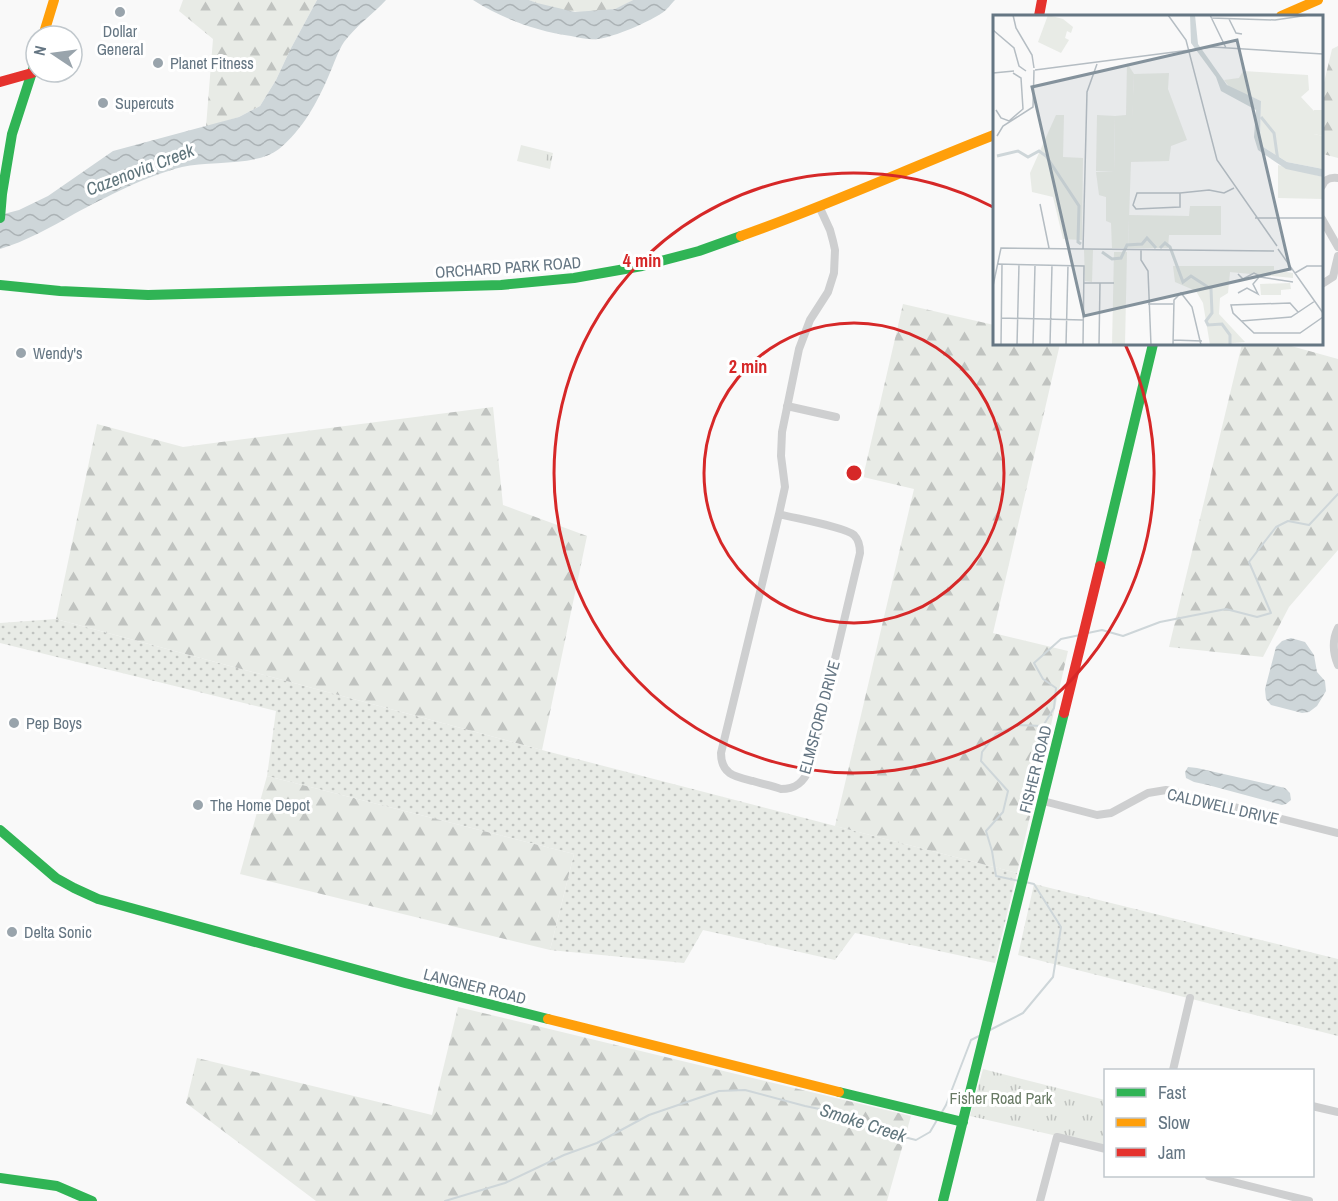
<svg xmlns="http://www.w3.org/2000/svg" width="1338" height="1201" font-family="'Archivo Narrow',sans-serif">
	<defs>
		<pattern id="grass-dots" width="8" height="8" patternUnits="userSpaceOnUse" patternTransform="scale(1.5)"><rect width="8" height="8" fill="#e8ebe6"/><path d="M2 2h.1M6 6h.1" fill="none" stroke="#c0c3c0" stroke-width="1.8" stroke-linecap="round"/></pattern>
		<pattern id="forest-firs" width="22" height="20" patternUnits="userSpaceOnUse" patternTransform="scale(1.5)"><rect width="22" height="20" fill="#e8ebe6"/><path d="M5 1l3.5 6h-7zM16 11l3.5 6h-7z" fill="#c0c3c0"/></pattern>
		<pattern id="park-tufts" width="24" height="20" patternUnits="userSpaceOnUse" patternTransform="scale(1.5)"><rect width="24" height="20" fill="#e8ebe6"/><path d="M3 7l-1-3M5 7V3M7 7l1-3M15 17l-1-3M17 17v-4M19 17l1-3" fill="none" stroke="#c0c3c0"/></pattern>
		<pattern id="water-waves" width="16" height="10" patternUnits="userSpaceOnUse" patternTransform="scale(1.5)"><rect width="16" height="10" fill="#ced6d9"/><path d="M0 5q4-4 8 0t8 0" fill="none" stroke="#abb2b5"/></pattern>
	</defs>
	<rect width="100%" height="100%" fill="#f9f9f9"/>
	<path fill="url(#grass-dots)" d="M56 619 542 750 1017 873 995 963 855 933 835 960 703 930 684 963 550 950 574 854 267 776 276 711 0 643V623Z
		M1034 884 1338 959V1036L1018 955Z"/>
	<path fill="url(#forest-firs)" d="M183 0H317L290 50 276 80 260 106 239 117 206 127 213 39 179 11Z
		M529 0H633C627 3 621 7 615 9 592 16 552 11 529 0Z
		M1338 46V158L1323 154 1322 158V91L1332 49Z
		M903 304 994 325V344H1060L993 633 1068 651 1017 873 835 826 914 489 863 477Z
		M1242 344H1284L1338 359V550L1289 607 1263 657 1169 647Z
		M493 407 503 505 587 536 542 750 56 619 97 424 183 447Z
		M267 776 574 854 550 950 240 874Z
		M458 1007 911 1116 887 1201H316L186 1103 197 1058 432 1115Z"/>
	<path fill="url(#park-tufts)" d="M521 145 553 153 550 169 517 161Z
		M983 1069 1105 1100V1147L970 1116Z"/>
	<path fill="#e8ebe6" d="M526 149 547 155 545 165 523 159Z
		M993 1078 1008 1082 1000 1110 983 1106 991 1080Z"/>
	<path fill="url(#water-waves)" d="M317 0H386C373 14 356 26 344 42 338 51 334 64 329 75 317 103 303 129 279 149 256 167 210 160 182 167 146 176 106 197 74 214 50 228 26 241 0 249V215L19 210 48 196 113 151 239 117 260 106 276 80 290 50Z
		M473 0H529L537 3 575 12 615 9 633 0H675C671 4 667 10 662 13 649 22 614 37 598 39 590 40 580 38 571 36 536 31 503 19 473 0Z
		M1291 638 1305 642 1314 655 1317 672 1325 681 1326 691 1317 706 1309 712 1302 713 1271 705 1266 699 1265 689 1276 647 1282 641Z
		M1188 767 1197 768 1285 788 1290 793 1291 800 1286 804 1282 805 1208 785 1194 782 1186 778 1185 772Z"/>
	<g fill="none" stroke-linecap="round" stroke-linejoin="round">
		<path stroke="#ced6d9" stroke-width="2" d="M1088 633 1102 630 1123 636 1160 622 1226 609 1257 617 1271 613 1249 562 1276 527 1288 521 1309 525 1338 494
			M1019 881 996 876 992 851 986 831 1003 812 1008 791 981 761 982 752 996 734 1018 725 1043 726 1054 708 1056 688 1043 679 1034 663 1061 639 1080 635
			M990 1030 1023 1013 1053 977 1061 927 1034 884 1025 882
			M942 1112 946 1105 971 1040 979 1036
			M445 1201 505 1183 564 1155 597 1143 649 1115 719 1091 745 1090 805 1106 839 1113 892 1134 916 1140 930 1132 937 1120"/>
		<path stroke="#cecfd0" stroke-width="8" d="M1322 186C1325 179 1330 177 1338 178
			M1322 219 1338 247
			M1322 284 1333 277 1338 256
			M787 406 836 417
			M779 514C793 518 845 527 854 535 859 540 860 546 860 553L809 769C804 782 796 789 781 789 772 786 763 784 753 781 736 777 721 775 721 753Z
			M779 514 785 487 781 456 782 432 799 349 810 320 828 292 834 273 835 250 833 241 830 230 819 206
			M1338 628C1332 640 1333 653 1338 665
			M1043 801 1097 815 1111 813 1148 793 1166 790 1338 833
			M1173 1070 1190 998
			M1312 1106 1338 1112
			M1209 1176 1309 1201
			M1040 1201 1057 1137 1106 1149"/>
		<path stroke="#30b455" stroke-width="10" d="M0 218 2 194 12 134 36 60
			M0 285 60 291 148 295 501 285 574 278 642 266 699 251 741 236
			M1100 566 1153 344
			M0 830 56 878 74 888 98 899 405 983 548 1019
			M839 1092 963 1122
			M0 1178 57 1186 92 1201
			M943 1201 1064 713"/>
		<path stroke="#ff9f0a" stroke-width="10" d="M1281 16 1318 0
			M43 36 54 0
			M741 236C827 206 909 168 994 135
			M548 1019 839 1092"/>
		<path stroke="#e5322d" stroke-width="10" d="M1039 16 1042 0
			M0 82 32 73
			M1064 713 1100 566"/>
	</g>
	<g fill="none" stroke="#d62828" stroke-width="3">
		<circle cx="854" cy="473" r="150"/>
		<path d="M1125 344A300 300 0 1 1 993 207"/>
	</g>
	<g fill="#99a4ac" stroke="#fff" stroke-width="2">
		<circle cx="120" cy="12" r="6"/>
		<circle cx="158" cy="63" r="6"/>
		<circle cx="103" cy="103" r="6"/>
		<circle cx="21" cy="353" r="6"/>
		<circle cx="14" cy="723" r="6"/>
		<circle cx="198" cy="805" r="6"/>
		<circle cx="12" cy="932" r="6"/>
	</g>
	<g text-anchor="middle" stroke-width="6" stroke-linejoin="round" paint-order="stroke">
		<g font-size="16" fill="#657683" stroke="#fff" text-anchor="start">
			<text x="120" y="37" text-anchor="middle">Dollar<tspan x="120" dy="18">General</tspan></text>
			<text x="170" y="69">Planet Fitness</text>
			<text x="115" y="109">Supercuts</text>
			<text x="33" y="359">Wendy's</text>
			<text x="26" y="729">Pep Boys</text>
			<text x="210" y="811">The Home Depot</text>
			<text x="24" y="938">Delta Sonic</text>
		</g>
		<g font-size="16" fill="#657683" stroke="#fff">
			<text transform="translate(508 267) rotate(-4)" y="6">ORCHARD PARK ROAD</text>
			<text transform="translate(819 717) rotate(-75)" y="6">ELMSFORD DRIVE</text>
			<text transform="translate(1035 769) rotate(-76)" y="6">FISHER ROAD</text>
			<text transform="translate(1223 806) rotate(13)" y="6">CALDWELL DRIVE</text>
			<text transform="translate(475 986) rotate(14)" y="6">LANGNER ROAD</text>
		</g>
		<g font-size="16" fill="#687a64" stroke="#fff">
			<text x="1001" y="1104">Fisher Road Park</text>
		</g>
		<g font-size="18" font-style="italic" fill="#60757c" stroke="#fff">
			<text transform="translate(140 170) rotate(-21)" y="6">Cazenovia Creek</text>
			<text transform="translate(863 1123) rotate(18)" y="6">Smoke Creek</text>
		</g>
	</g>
	<g transform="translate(993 15)">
		<rect width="330" height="330" fill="#f9f9f9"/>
		<path d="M55 0 70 4 80 12 78 18 74 16 72 23 76 25 68 38 45 27ZM134 48 141 59 135 233H119L118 208 113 206V182L106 180 103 157H121L122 101 133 100ZM121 237H134L132 330H119Z" fill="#e8ebe6"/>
		<path d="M250 56 315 60 316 75 308 82 321 96V119L330 121V154L294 147 267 130 268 86 237 73 231 65 246 63ZM176 58 175 74 194 125 178 131 176 146 137 147 141 59ZM63 100H71L70 142 90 143 89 225 70 224 60 182 39 177 37 158ZM104 100 122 101 121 157 103 156ZM285 150 330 162V184L285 183ZM197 191H228V220H176L175 233H135L136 200 196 201ZM180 251H281V255L300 258V263L237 257 235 278 227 283 226 299 252 327 217 330 210 288 203 276 182 267ZM297 268 298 274 288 275V280H268L267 269Z" fill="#e8ebe6"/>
		<path d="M321 95H330V121L321 119ZM91 235H100L99 267 92 266Z" fill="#e8ebe6"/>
		<path d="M197 0H202L205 29 234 70 268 86 267 130 294 147 330 154V162L293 154 265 135 261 122 263 95 228 76 223 62 198 28Z" fill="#ced6d9"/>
		<path fill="none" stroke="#ced6d9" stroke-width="3" d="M268 102 281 118 285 146M4 141 25 136 35 142 46 136 53 141 86 191 85 227 88 229M167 233 172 228 177 232 190 267 198 261 218 274 219 298 213 306 215 310 229 309 237 320V330M109 237 119 244 128 243 134 230 149 229 154 223 163 233"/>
		<path fill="none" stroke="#b5bdc3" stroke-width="1.5" d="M20 0 23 13 39 40 41 53M175 0 193 25 224 145 284 231M217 0 233 33M218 3 282 5 316 0M236 4 243 18 249 19M0 15 21 33 26 51 33 56M0 32V188M42 55 220 32 330 39M0 58 21 56M3 95 8 103 16 106 30 94 28 63 20 58M4 121 10 111 40 92 41 55M144 178H187V192L143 194 140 190ZM187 178 216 175 231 178 241 173M47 189 56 233M262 203H330M90 234 94 77 104 49M285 234 330 298M148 235V245L155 256 158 330M4 249 91 251 90 330M302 258 314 251H330M245 259 250 264 261 258 267 261 260 269 265 279 254 273 245 278M267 262 300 267M91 268H121M0 271 8 233 281 236M155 289H180M305 297 297 288 238 290 240 298 261 318H307L330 302M8 303 90 305M248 306 298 302 322 286M180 325 209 326M8 330 9 249M24 330 26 249M40 330 42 250M57 330 59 250M73 330 75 250M106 330 107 268M180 330 181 285 188 278 199 292 208 330"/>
		<path fill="#84929c" fill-opacity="0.15" stroke="#84929c" stroke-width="3" d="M244 25 297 254 91 301 39 72Z"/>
		<rect width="330" height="330" fill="none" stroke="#657683" stroke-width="3"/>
	</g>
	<circle cx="854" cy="473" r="9" fill="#d62828" stroke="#fff" stroke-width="3"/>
	<g font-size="18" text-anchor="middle" font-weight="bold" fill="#d62828" stroke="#fff" stroke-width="6" stroke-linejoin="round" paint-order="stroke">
		<text x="642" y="267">4 min</text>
		<text x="748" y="373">2 min</text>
	</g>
	<rect x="1104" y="1069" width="210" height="108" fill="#ffffff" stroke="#c1c8cd" stroke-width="1.5"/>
	<rect x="1116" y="1088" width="30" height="9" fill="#30b455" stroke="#c1c8cd" stroke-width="1.5"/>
	<text x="1158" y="1099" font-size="18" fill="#657683">Fast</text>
	<rect x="1116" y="1118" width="30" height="9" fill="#ff9f0a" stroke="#c1c8cd" stroke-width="1.5"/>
	<text x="1158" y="1129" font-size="18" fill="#657683">Slow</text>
	<rect x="1116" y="1148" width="30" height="9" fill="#e5322d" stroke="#c1c8cd" stroke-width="1.5"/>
	<text x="1158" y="1159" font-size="18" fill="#657683">Jam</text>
	<g transform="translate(54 54) rotate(283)"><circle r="28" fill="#ffffff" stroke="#c1c8cd" stroke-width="1.5"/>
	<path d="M0-4.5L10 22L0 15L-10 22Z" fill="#99a4ac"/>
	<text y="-9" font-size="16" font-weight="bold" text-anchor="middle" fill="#657683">N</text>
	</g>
</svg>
